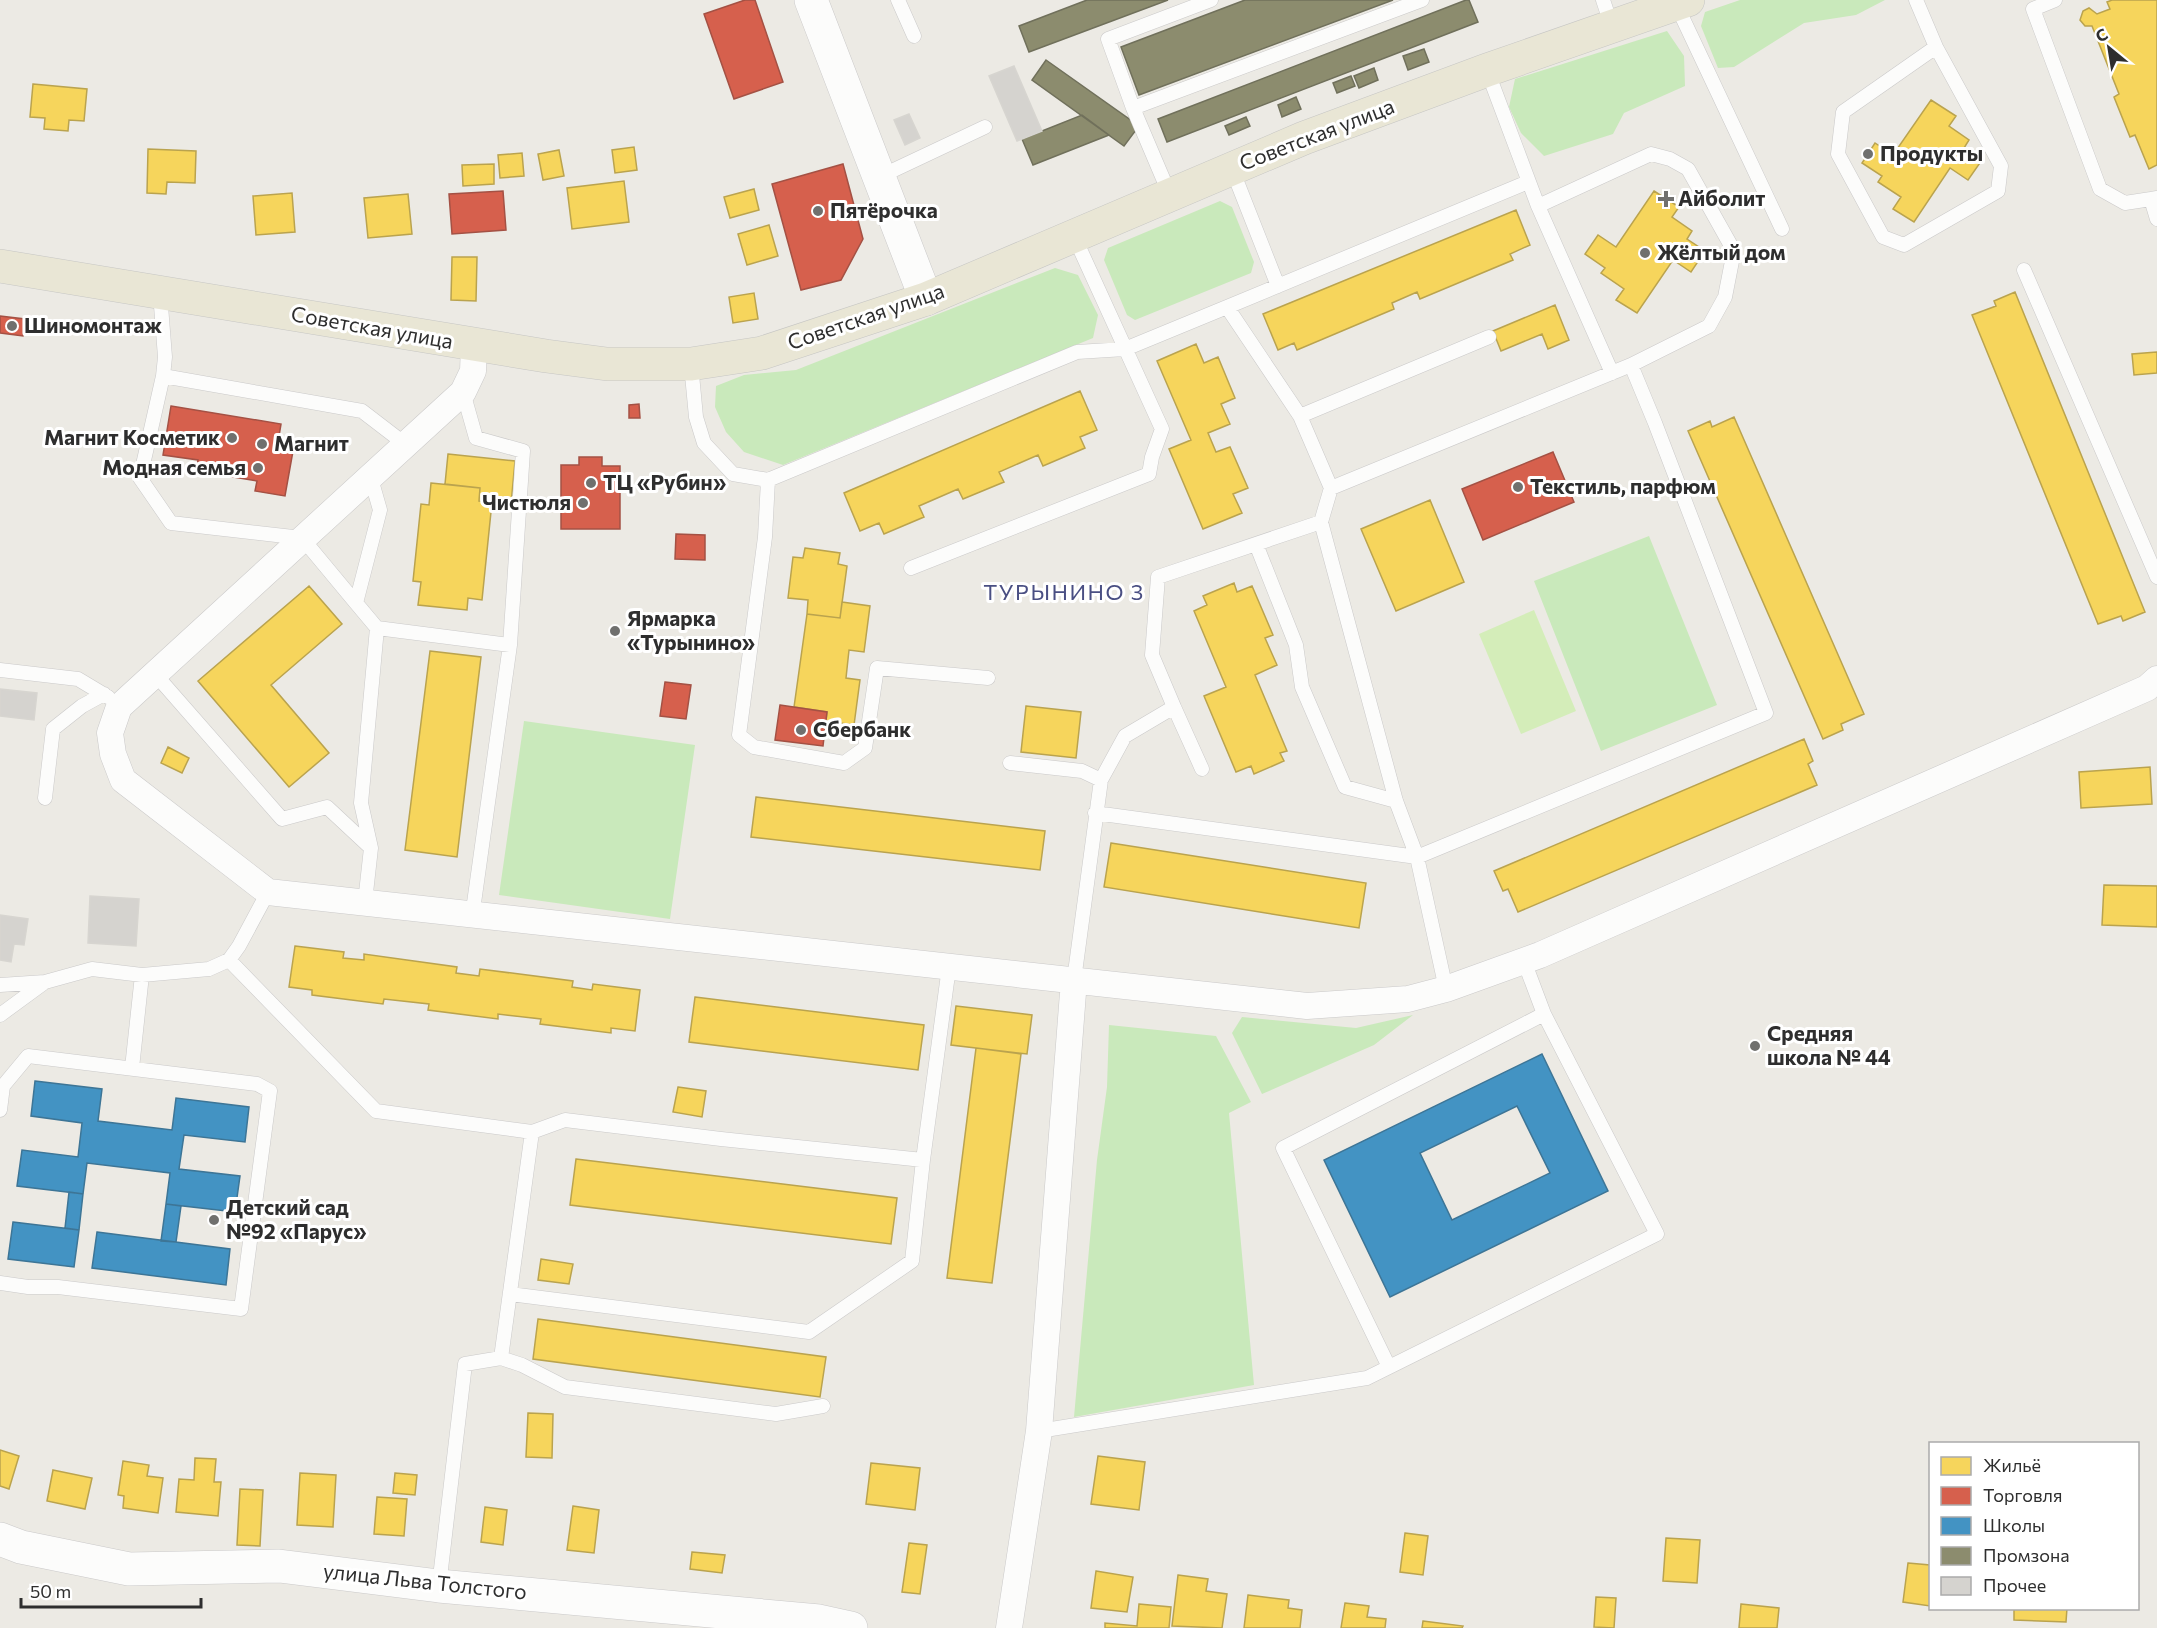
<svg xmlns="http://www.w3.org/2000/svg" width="2157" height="1628" font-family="Commissioner,sans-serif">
	<rect width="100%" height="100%" fill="#eceae4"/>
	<path fill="#c9e9bb" d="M1740 0H1885L1856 15 1804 23 1734 67 1718 68 1701 26 1705 12Z
		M1667 31 1684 56 1685 86 1624 113 1613 134 1544 156 1521 133 1509 107 1515 79Z
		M1220 201 1232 207 1254 262 1251 273 1135 320 1127 315 1104 260 1108 248Z
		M1055 268 1078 275 1098 315 1093 338 783 465 744 452 726 432 715 407 716 386 744 375 796 370Z
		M1649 536 1717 705 1601 751 1534 581Z
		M524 721 695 745 670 919 499 895Z
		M1413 1015 1374 1045 1262 1094 1232 1033 1242 1017 1356 1028Z
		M1109 1025 1216 1036 1251 1102 1229 1113 1254 1385 1074 1417 1097 1160 1107 1087Z"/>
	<path fill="#d4edb9" d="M1534 610 1576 711 1521 734 1479 634Z"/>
	<path fill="#f6d55c" stroke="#baa34e" stroke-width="1.5" d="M2112 0H2157V165L2149 169 2135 135 2130 137 2114 97 2119 94 2092 26H2085L2080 20 2083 11 2089 8 2097 14 2110 9 2107 2Z
		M33 84 87 89 84 121 69 120 68 131 44 129 45 118 30 117Z
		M1931 100 1956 116 1949 126 1969 140 1964 148 1982 160 1968 180 1950 168 1914 222 1893 209 1901 197 1878 182 1882 176 1862 163 1875 143 1893 155Z
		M634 147 637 170 615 173 612 150Z
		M148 149 196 151 195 183 167 182 166 194 147 193Z
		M559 150 564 176 543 180 538 154Z
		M522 153 524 176 500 178 498 155Z
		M494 164V184L463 186 462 165Z
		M624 181 629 222 572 229 567 188Z
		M754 189 759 210 730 218 724 197Z
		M1654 191 1679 207 1672 217 1692 231 1687 239 1705 251 1691 272 1673 260 1637 313 1616 300 1624 289 1601 273 1605 268 1585 254 1598 235 1616 247Z
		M292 193 295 232 256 235 253 196Z
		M408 194 412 234 368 238 364 198Z
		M1516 210 1530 245 1510 254 1513 260 1420 299 1417 292 1392 303 1394 309 1297 350 1294 343 1278 350 1263 314Z
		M769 225 778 256 747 265 738 234Z
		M452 257H477L476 301 451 300Z
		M2015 292 2145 612 2123 621 2121 616 2098 624 1972 315 1996 306 1994 301Z
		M754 293 758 319 733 323 729 297Z
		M1555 305 1569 340 1548 349 1542 334 1501 351 1493 331Z
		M1196 344 1204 363 1218 357 1235 398 1221 404 1230 424 1208 433 1216 452 1230 447 1248 488 1233 494 1242 513 1203 529 1169 449 1191 440 1157 361Z
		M2157 352V373L2134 375 2132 354Z
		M1080 391 1097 430 1080 437 1085 448 1043 466 1038 455 999 472 1004 482 963 499 958 489 919 506 924 517 884 534 879 523 860 531 844 493Z
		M1734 417 1864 714 1841 724 1843 730 1823 739 1688 431 1710 421 1712 427Z
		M448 454 515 461 511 504 479 501 480 488 445 484Z
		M431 483 480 488 479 501 492 502 482 600 468 598 467 610 418 605 421 582 413 581 421 504 429 505Z
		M1430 500 1464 582 1396 611 1361 529Z
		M805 548 840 553 838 564 847 566 840 618 807 614 808 600 788 598 793 557 803 558Z
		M1234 583 1237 592 1252 586 1273 635 1265 638 1277 665 1255 675 1287 751 1280 753 1284 761 1254 774 1251 766 1236 772 1204 696 1226 687 1194 611 1207 605 1203 596Z
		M309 586 342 624 271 685 329 753 289 787 198 681Z
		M842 602 870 606 864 652 849 650 846 678 860 680 854 725 826 721 827 712 794 707 807 614 840 618Z
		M430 651 481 657 457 857 405 850Z
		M1026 706 1081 712 1076 758 1021 752Z
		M1804 739 1813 761 1808 764 1817 785 1518 912 1508 889 1503 891 1494 871Z
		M168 747 189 758 182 773 161 763Z
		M2150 767 2152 804 2081 808 2079 772Z
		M756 797 1045 831 1040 870 751 837Z
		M1111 843 1366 883 1359 928 1104 887Z
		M2104 885 2157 886V927L2102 925Z
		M295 946 344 952 343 958 364 960V954L457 967 456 973 479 976 480 969 573 981 572 987 592 990 593 984 640 990 635 1031 611 1028V1033L540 1024 541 1019 498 1014V1019L428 1010 429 1004 384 999 383 1004 312 995V990L289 987Z
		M695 997 924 1025 918 1070 689 1042Z
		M956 1006 1032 1015 1027 1054 951 1045Z
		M976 1048 1021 1054 992 1283 947 1278Z
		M678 1087 706 1091 702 1117 673 1112Z
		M576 1159 897 1198 891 1244 570 1205Z
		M541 1259 573 1264 569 1284 538 1280Z
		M538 1319 826 1357 820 1397 533 1359Z
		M528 1413 553 1414 552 1458 526 1457Z
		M0 1450 19 1456 9 1489 0 1486Z
		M1098 1456 1145 1462 1139 1510 1091 1504Z
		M195 1458 216 1459 214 1482H221L218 1516 176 1512 179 1479 194 1480Z
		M123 1461 149 1465 147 1476 163 1478 158 1513 123 1508 124 1496 118 1495Z
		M871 1463 920 1468 915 1510 866 1504Z
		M53 1470 92 1478 85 1509 47 1501Z
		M300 1473 336 1475 333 1527 297 1525Z
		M395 1473 417 1475 415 1495 393 1493Z
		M240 1489 263 1490 260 1546 237 1545Z
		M377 1497 407 1499 404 1536 374 1534Z
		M573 1506 599 1510 594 1553 567 1550Z
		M485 1507 507 1510 503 1545 481 1542Z
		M1405 1533 1428 1536 1423 1575 1400 1572Z
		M1666 1538 1700 1540 1697 1583 1663 1581Z
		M909 1543 927 1545 920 1594 902 1592Z
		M692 1552 725 1555 722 1573 690 1569Z
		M1908 1563 1930 1565V1606L1903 1602Z
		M1096 1571 1133 1577 1127 1612 1091 1608Z
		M1178 1575 1208 1579 1206 1591 1227 1594 1222 1628 1172 1626Z
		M1248 1595 1289 1600 1288 1608 1302 1610 1300 1628H1244Z
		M1596 1597 1616 1598 1614 1628 1594 1627Z
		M1345 1603 1369 1606 1367 1617 1386 1619 1385 1628H1341Z
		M1139 1604 1171 1607 1169 1628H1105V1623L1137 1626Z
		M1741 1604 1779 1608 1777 1628H1739Z
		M2014 1608H2067L2066 1622 2014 1620Z
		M1423 1621 1463 1626 1462 1628H1422Z"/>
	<path fill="#d6604d" stroke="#a45144" stroke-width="1.5" d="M745 0H755L783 82 734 99 704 14Z
		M843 164 863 239 841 280 801 290 772 184Z
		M503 191 506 230 452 234 449 194Z
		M0 316 25 319 23 336 0 333Z
		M639 404 640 418H629V405Z
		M171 406 281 424 277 448 293 451 285 496 255 491 257 481 196 471 198 460 163 455Z
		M1553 452 1574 502 1483 540 1462 489Z
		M579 457H602V466H620V529H561V465H579Z
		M676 534 705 535V560L675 559Z
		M665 682 691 685 686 719 660 716Z
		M780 705 827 712 823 746 775 740Z"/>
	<path fill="#4393c3" stroke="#3d7596" stroke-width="1.5" fill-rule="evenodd" d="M1542 1054 1608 1191 1390 1297 1324 1160ZM1517 1106 1550 1173 1452 1220 1420 1153Z
		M35 1081 102 1089 98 1121 172 1130 176 1098 249 1107 245 1142 184 1135 179 1169 240 1176 235 1212 166 1204 170 1173 87 1163 83 1194 17 1186 22 1150 78 1157 82 1123 31 1116Z
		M69 1192 83 1194 79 1230 65 1228Z
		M166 1204 181 1206 176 1242 161 1241Z
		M13 1222 79 1230 74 1267 8 1259Z
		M97 1232 230 1249 226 1285 92 1268Z"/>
	<path fill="#8c8c6e" stroke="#70705b" stroke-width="1.5" d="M1087 0H1168L1029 52 1019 26Z
		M1245 0H1393L1139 95 1121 47Z
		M1466 0H1469L1478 22 1167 142 1158 119Z
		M1424 49 1429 62 1408 70 1403 56Z
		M1046 60 1139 126 1124 146 1032 80Z
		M1374 68 1378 80 1359 88 1354 76Z
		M1351 76 1355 86 1337 93 1333 83Z
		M1296 97 1301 109 1282 117 1278 105Z
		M1082 115 1109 135 1033 165 1022 139Z
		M1246 117 1250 126 1229 135 1225 126Z"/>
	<path fill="#d5d3cf" stroke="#d7d5d0" stroke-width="1.5" d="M1014 66 1042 131 1017 141 989 76Z
		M909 114 920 138 905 145 894 120Z
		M0 689 37 693 34 720 0 716Z
		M90 896 139 899 136 946 88 943Z
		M0 915 28 919 24 945 14 944 11 962 0 960Z"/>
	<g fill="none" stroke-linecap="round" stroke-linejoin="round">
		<defs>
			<path id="service" d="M898 0 914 36
				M1211 0 1108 39 1133 108 1422 0
				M1603 0 1612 27
				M1916 0 1936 47 2001 166 1998 191 1904 245 1883 237 1838 154 1843 112 1936 47
				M2055 0 2033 9 2100 189 2125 203 2151 199
				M1676 4 1782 229
				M1133 108 1170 195
				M1232 169 1278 286
				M879 177 985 127
				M2157 198 2151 199 2157 219
				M1538 206 1612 373
				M2024 270 2157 577
				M160 293 165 357 163 376 362 411 405 444
				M1227 307 1528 182
				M691 364 696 417 704 443 733 474 768 480 1077 352 1125 349 1227 307 1300 416 1331 488 1321 522 1396 801 1417 857 1446 989
				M163 376 140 478 171 523 302 538 356 603
				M463 392 476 438 523 451 510 645 474 903 475 914
				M1300 416 1489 337
				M768 480 765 537 739 735 754 747 844 763 865 748 877 668 988 678
				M1331 488 1631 365 1709 326 1725 297 1734 251 1688 169 1670 159 1651 154 1538 206 1487 70
				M1256 544 1296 645 1302 687 1345 787 1396 801
				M911 568 1149 474 1152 457 1162 429 1074 236
				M377 628 510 645
				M0 670 78 679 108 697
				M155 674 282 819 327 807 371 848
				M1174 707 1202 769
				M1010 763 1082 771 1101 780
				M45 798 53 729 82 706 104 694
				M1095 813 1417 857 1766 713 1655 423 1631 365
				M365 902 371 848 361 803 377 628 356 603 380 510 370 475
				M229 960 376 1111 532 1132
				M1074 980 1101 780 1125 736 1174 707 1152 655 1158 577 1321 522
				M0 985 45 982 92 969 142 975 209 969 229 960 239 946 268 892
				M0 1015 45 982
				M132 1068 142 975
				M0 1110 3 1086 28 1056 257 1084 270 1091 241 1309 58 1287H28L0 1283
				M510 1294 809 1332 912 1261 923 1160
				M501 1358 532 1132 565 1120 721 1139 923 1160 949 967
				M1389 1367 1283 1148 1544 1014
				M1039 1431 1367 1378 1657 1234 1544 1014 1524 961
				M439 1586 465 1364 501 1358 522 1365 565 1387 776 1414 823 1406"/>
			<path id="minor" d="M474 345 473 371 463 392 119 707 110 733 113 754 123 780 268 892 1307 1006 1408 999 1446 989 1540 955 2147 688 2157 679
				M1009 1628 1039 1431 1074 980"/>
			<path id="tertiary" d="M811 0 926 299
				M0 1539 21 1547 129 1569 279 1566 439 1586 819 1621 851 1628"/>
			<path id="primary" d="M0 266 546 356 607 364H691L762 353 926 299 1304 138 1487 70 1688 0"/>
		</defs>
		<use href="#service" stroke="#cac9c9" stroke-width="15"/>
		<use href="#minor" stroke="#cac9c9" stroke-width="27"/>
		<use href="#tertiary" stroke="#cac9c9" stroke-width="34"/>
		<use href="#primary" stroke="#c6c6c4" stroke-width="34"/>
		<use href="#service" stroke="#fcfcfb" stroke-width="14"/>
		<use href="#minor" stroke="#fcfcfb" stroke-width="26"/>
		<use href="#tertiary" stroke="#fcfcfb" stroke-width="33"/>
		<use href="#primary" stroke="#e9e6d5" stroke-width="33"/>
	</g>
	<g fill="#70706e" stroke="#fff" stroke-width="2">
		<circle cx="1868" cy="154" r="6"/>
		<path d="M1663 190h6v6h6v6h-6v6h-6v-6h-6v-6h6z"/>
		<circle cx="818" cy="211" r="6"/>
		<circle cx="1645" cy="253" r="6"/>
		<circle cx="12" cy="326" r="6"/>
		<circle cx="232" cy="438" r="6"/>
		<circle cx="262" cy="444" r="6"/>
		<circle cx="258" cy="468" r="6"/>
		<circle cx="591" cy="483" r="6"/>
		<circle cx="1518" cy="487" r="6"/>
		<circle cx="583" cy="503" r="6"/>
		<circle cx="615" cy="631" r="6"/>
		<circle cx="801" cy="730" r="6"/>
		<circle cx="1755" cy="1046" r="6"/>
		<circle cx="214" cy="1220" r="6"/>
	</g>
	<g text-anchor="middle" stroke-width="6" stroke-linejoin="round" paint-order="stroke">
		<g font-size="21" fill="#2e2e2e" stroke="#fff">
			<text transform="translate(1317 135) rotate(-21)" y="7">Советская улица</text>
			<text transform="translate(866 317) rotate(-19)" y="7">Советская улица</text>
			<text transform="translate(372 328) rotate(10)" y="7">Советская улица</text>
			<text transform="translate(425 1582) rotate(6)" y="7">улица Льва Толстого</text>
		</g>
		<g font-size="21" font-weight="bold" fill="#2e2e2e" stroke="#fff" text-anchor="start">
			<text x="1880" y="161">Продукты</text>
			<text x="1678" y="206">Айболит</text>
			<text x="830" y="218">Пятёрочка</text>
			<text x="1657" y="260">Жёлтый дом</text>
			<text x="24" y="333">Шиномонтаж</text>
			<text x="220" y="445" text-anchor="end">Магнит Косметик</text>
			<text x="274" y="451">Магнит</text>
			<text x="246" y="475" text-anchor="end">Модная семья</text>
			<text x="603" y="490">ТЦ «Рубин»</text>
			<text x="1530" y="494">Текстиль, парфюм</text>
			<text x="571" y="510" text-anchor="end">Чистюля</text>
			<text x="627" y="626">Ярмарка<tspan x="627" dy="24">«Турынино»</tspan></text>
			<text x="813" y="737">Сбербанк</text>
			<text x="1767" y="1041">Средняя<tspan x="1767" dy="24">школа № 44</tspan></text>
			<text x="226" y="1215">Детский сад<tspan x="226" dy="24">№92 «Парус»</tspan></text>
		</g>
		<g font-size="22" letter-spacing="1.5" fill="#4a4f83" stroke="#fff">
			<text x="1064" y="600">ТУРЫНИНО 3</text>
		</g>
	</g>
	<rect x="1929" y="1442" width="210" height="168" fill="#ffffff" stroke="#ababab" stroke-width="1.5"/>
	<rect x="1941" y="1457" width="30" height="18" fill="#f6d55c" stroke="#ababab" stroke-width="1.5"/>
	<text x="1983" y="1472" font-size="18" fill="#2e2e2e">Жильё</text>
	<rect x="1941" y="1487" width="30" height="18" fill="#d6604d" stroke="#ababab" stroke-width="1.5"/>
	<text x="1983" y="1502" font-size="18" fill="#2e2e2e">Торговля</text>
	<rect x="1941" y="1517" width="30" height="18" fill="#4393c3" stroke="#ababab" stroke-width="1.5"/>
	<text x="1983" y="1532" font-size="18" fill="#2e2e2e">Школы</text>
	<rect x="1941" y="1547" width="30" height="18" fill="#8c8c6e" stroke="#ababab" stroke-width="1.5"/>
	<text x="1983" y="1562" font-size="18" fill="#2e2e2e">Промзона</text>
	<rect x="1941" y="1577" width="30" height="18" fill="#d5d3cf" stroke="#ababab" stroke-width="1.5"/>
	<text x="1983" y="1592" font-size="18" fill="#2e2e2e">Прочее</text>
	<g transform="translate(2109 48) rotate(330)" stroke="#ffffff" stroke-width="4.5" paint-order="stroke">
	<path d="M0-4.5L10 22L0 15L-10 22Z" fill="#2e2e2e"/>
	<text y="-9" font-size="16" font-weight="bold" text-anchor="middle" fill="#2e2e2e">С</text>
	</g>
	<path d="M21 1598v9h180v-9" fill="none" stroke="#2e2e2e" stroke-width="3"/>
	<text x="30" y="1598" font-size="18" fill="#2e2e2e" stroke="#ffffff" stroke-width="4.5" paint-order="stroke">50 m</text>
</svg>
